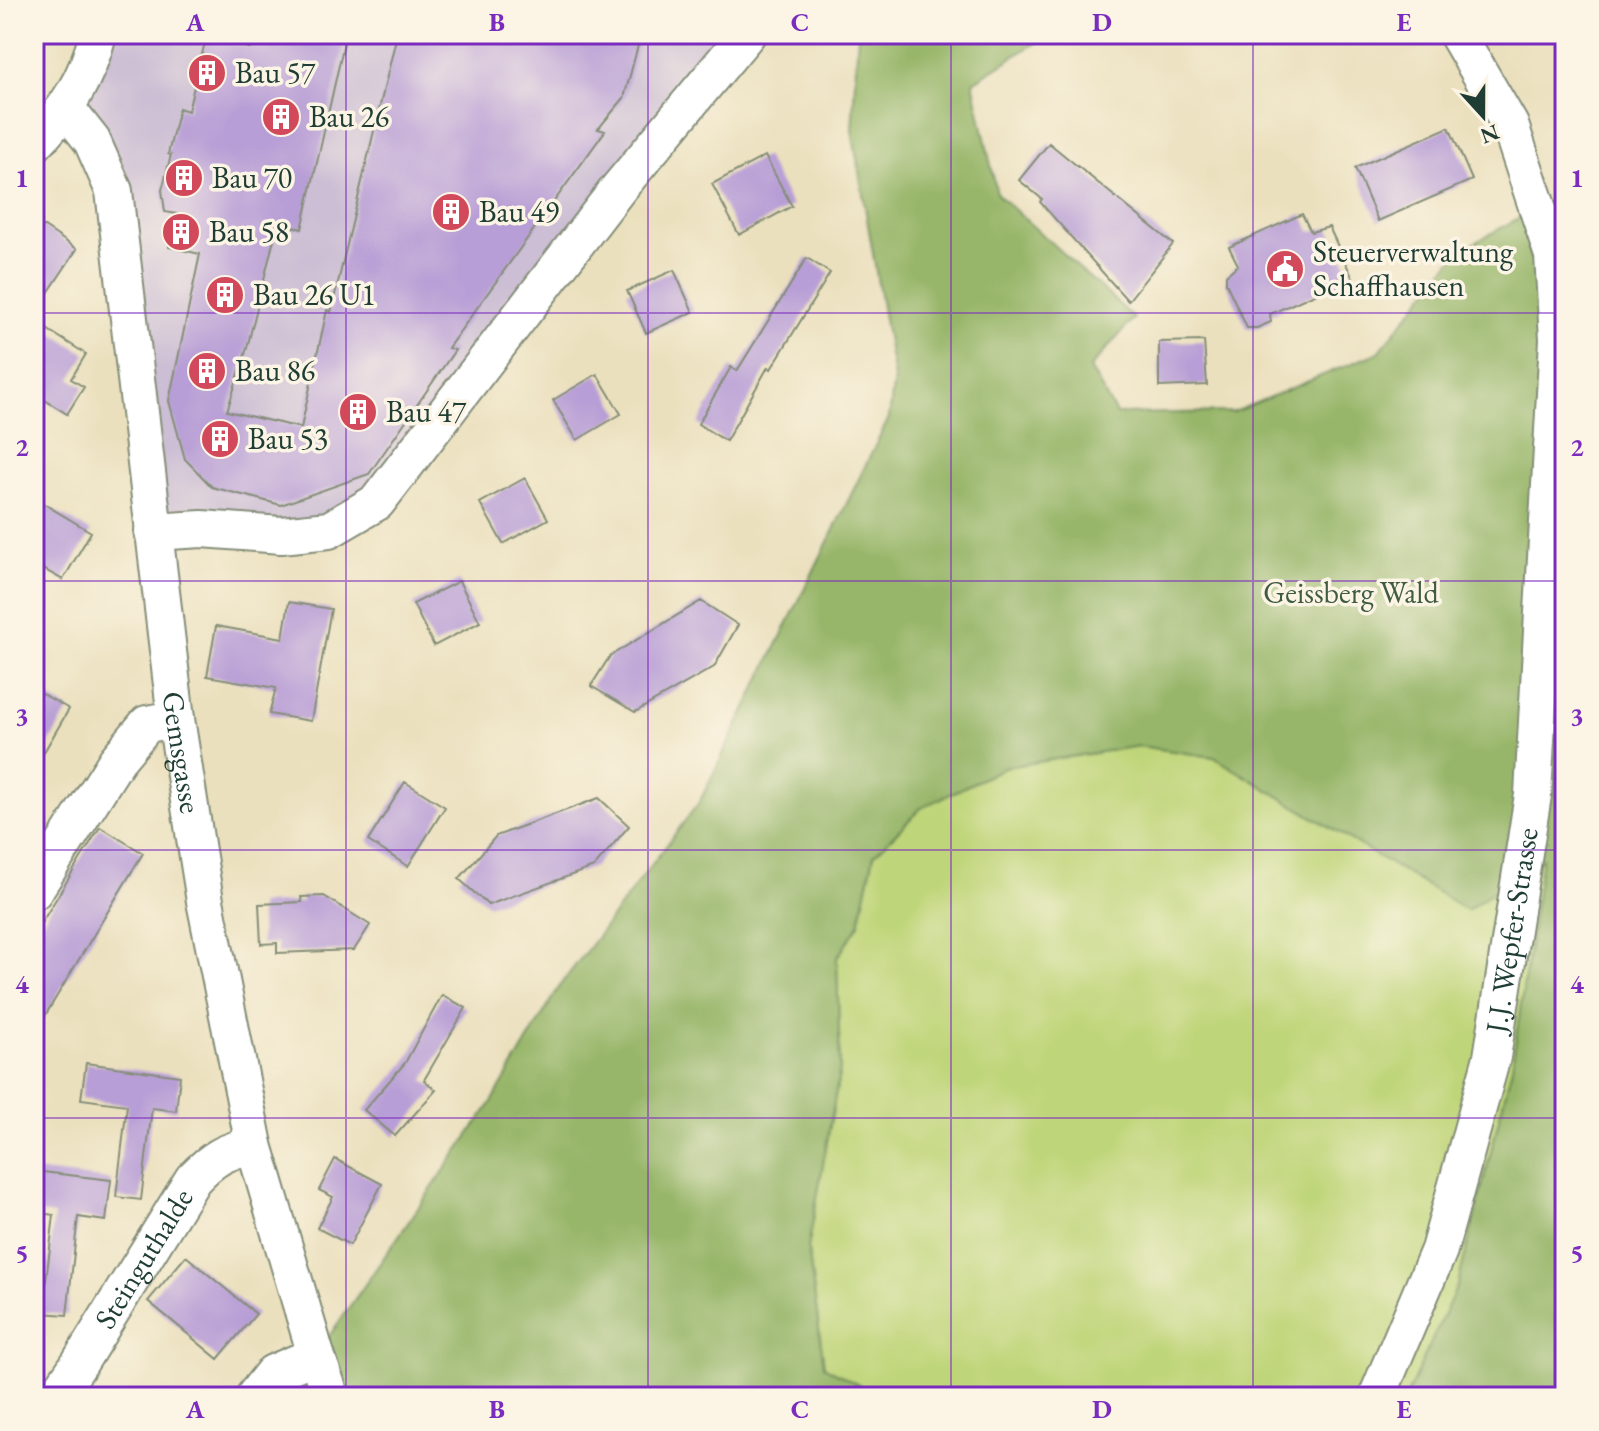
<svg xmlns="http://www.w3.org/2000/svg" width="1599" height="1431" font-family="'EB Garamond',serif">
	<rect width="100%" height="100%" fill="#fcf5e5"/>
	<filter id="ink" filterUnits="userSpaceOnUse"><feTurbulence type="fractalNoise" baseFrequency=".0125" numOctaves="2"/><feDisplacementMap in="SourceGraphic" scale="16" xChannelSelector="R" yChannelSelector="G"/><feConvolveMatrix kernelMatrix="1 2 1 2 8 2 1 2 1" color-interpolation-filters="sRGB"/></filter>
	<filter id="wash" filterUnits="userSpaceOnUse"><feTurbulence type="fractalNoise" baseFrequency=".006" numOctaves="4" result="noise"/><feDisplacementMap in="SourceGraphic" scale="32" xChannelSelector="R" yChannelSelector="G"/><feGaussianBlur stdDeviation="1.8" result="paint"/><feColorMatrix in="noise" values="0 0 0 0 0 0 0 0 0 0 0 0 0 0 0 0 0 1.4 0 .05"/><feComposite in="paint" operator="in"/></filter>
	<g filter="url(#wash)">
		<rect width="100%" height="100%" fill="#ebe0be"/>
		<path fill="#ccbed4" d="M98 34H747L377 502 329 530 153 532 139 414 76 92Z"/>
		<path fill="#bfd579" stroke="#6f8956" stroke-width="2" d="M1139 746 1214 757 1467 910 1542 857 1512 1067 1458 1284 1406 1397H880L824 1366 808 1248 840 1069 837 958 859 924 874 855 921 808 1005 767Z"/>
		<path fill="#97b669" stroke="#5b7a4e" stroke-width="2" d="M858 34H1050L973 82 997 194 1134 318 1090 368 1116 414 1234 412 1379 352 1458 252 1565 192V1397H1406L1458 1284 1512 1067 1542 858 1467 910 1214 757 1139 746 1005 767 921 808 874 855 859 924 837 958 840 1069 808 1248 824 1366 880 1397H331L316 1355 492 1102 559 987 700 801 889 418 894 378 852 130Z"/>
		<g id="blocks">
			<path fill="#b89ed6" d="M253 34H346L302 229 278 223 247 348 227 411 301 428 327 310 331 312 397 34H641L624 98 598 129 605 131 448 348 455 350 369 474 281 505 212 487 185 459 169 401 200 254 169 247 177 214 165 212 162 190 171 155 168 154 179 108 188 111 206 38 250 48Z
				M1449 127 1472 180 1378 221 1355 168Z
				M1049 143 1173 244 1128 301 1040 202 1042 199 1019 180Z
				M765 156 792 206 739 235 712 184Z
				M1302 214 1311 232 1329 227 1355 283 1333 293 1328 288 1270 314 1271 322 1257 328H1247L1226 283V275L1238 265 1229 247Z
				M34 220 77 249 34 314Z
				M807 258 830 273 771 369 768 367 726 441 698 424 731 367 737 371Z
				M674 270 693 312 646 333 627 291Z
				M34 321 86 354 71 379 84 387 67 414 34 393Z
				M1204 341 1207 385 1159 387V342Z
				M597 374 621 414 577 440 553 400Z
				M525 478 548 519 503 544 480 503Z
				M34 498 91 532 63 580 34 564Z
				M459 581 480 622 434 646 413 604Z
				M701 601 738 625 714 667 635 712 591 686 610 656Z
				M289 602 331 609 311 721 269 714 276 688 207 676 216 626 283 638Z
				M34 689 69 709 34 769Z
				M405 782 445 807 408 866 368 841Z
				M599 798 629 826 594 867 488 905 459 879 496 836Z
				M100 827 143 853 34 1034V935Z
				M324 896 370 925 354 950 277 953V943L261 944 259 904 302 902 301 897Z
				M442 995 466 1008 424 1080 436 1090 395 1136 364 1110 405 1063Z
				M86 1063 180 1076 176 1111 152 1108 141 1200 116 1197 127 1105 81 1099Z
				M335 1159 382 1184 350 1245 317 1228 333 1197 319 1190Z
				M34 1171 111 1180 106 1221 78 1217 67 1315 42 1313 54 1215 34 1212Z
				M186 1256 256 1314 218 1359 148 1301Z"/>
		</g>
	</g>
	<g filter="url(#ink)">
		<use href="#blocks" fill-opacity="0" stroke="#858e79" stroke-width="2"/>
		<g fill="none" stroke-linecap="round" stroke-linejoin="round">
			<defs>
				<g id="minor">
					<path id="s1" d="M66 108 92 141 114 191 176 719 205 901 254 1145 316 1355 331 1397"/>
					<path d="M34 144C66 112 87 78 98 34"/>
					<path d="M153 532 202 529 281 535 329 530 377 502 618 189 747 34"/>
					<path d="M34 891 117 760 147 724 176 719"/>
					<path id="s2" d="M56 1397 80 1362 193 1179C213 1158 225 1151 254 1145"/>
					<path d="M254 1397 273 1373 316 1355"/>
					<path id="s3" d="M1377 1397 1439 1250 1492 1057 1533 795 1558 339 1553 255 1510 125 1457 34"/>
				</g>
			</defs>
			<use href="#minor" stroke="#858e79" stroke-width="40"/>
			<use href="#minor" stroke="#fff" stroke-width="36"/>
		</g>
	</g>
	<path fill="none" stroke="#7b2cbf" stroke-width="2" stroke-opacity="0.55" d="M346 34V1397M648 34V1397M951 34V1397M1253 34V1397M34 313H1565M34 581H1565M34 850H1565M34 1118H1565"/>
	<defs>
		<symbol id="building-disc" viewBox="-11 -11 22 22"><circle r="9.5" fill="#d1495b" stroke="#fcf5e5"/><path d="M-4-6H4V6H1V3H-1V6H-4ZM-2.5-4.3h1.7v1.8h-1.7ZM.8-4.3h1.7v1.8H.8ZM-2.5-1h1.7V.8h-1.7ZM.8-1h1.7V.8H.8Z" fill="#fff"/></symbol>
		<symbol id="civic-disc" viewBox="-11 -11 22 22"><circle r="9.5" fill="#d1495b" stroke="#fcf5e5"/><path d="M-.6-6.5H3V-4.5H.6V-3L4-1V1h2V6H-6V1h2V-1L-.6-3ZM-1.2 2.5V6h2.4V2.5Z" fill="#fff"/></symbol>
	</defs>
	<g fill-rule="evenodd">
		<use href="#building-disc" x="185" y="51" width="44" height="44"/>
		<use href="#building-disc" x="259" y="95" width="44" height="44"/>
		<use href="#building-disc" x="162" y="156" width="44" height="44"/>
		<use href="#building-disc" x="429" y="190" width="44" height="44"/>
		<use href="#building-disc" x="159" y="210" width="44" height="44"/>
		<use href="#civic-disc" x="1263" y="247" width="44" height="44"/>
		<use href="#building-disc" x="203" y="273" width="44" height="44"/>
		<use href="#building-disc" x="185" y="349" width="44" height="44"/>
		<use href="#building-disc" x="336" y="390" width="44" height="44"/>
		<use href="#building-disc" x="198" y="417" width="44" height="44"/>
	</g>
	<g text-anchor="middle" stroke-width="7" stroke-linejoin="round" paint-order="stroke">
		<g font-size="30" fill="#1f3d34" stroke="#fcf5e5" text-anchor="start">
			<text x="235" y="83">Bau 57</text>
			<text x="309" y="127">Bau 26</text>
			<text x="212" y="188">Bau 70</text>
			<text x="479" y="222">Bau 49</text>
			<text x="209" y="242">Bau 58</text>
			<text x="1313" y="262">Steuerverwaltung<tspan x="1313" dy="34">Schaffhausen</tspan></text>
			<text x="253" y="305">Bau 26 U1</text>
			<text x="235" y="381">Bau 86</text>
			<text x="386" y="422">Bau 47</text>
			<text x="248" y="449">Bau 53</text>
		</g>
		<g font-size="30" fill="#3f5b42" stroke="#fcf5e5">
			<text x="1351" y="603">Geissberg Wald</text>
		</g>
		<g font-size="30" fill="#1f3d34" stroke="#fcf5e5">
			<text dy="10" stroke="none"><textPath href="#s1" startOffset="662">Gemsgasse</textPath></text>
			<text dy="10" stroke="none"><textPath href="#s3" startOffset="488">J.J. Wepfer-Strasse</textPath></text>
			<text dy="10" stroke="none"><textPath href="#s2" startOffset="164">Steinguthalde</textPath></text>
		</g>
	</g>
	<rect width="1599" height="1431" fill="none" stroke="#fcf5e5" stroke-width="88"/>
	<g transform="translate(1483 116) rotate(159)" stroke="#fcf5e5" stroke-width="6" paint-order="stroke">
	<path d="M0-6L14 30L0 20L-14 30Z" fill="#1f3d34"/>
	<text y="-12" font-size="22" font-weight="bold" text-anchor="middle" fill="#1f3d34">N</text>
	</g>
	<rect x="44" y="44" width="1511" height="1343" fill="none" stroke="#7b2cbf" stroke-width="3"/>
	<g font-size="26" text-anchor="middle" font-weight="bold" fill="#7b2cbf">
		<text x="195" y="31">A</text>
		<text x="497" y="31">B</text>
		<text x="800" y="31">C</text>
		<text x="1102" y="31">D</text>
		<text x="1404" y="31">E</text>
		<text x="22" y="187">1</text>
		<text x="1577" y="187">1</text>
		<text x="22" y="456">2</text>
		<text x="1577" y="456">2</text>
		<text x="22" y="725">3</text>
		<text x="1577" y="725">3</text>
		<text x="22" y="993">4</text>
		<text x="1577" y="993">4</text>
		<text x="22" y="1262">5</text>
		<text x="1577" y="1262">5</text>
		<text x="195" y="1418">A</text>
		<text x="497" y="1418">B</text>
		<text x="800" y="1418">C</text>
		<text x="1102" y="1418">D</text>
		<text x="1404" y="1418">E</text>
	</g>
</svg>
